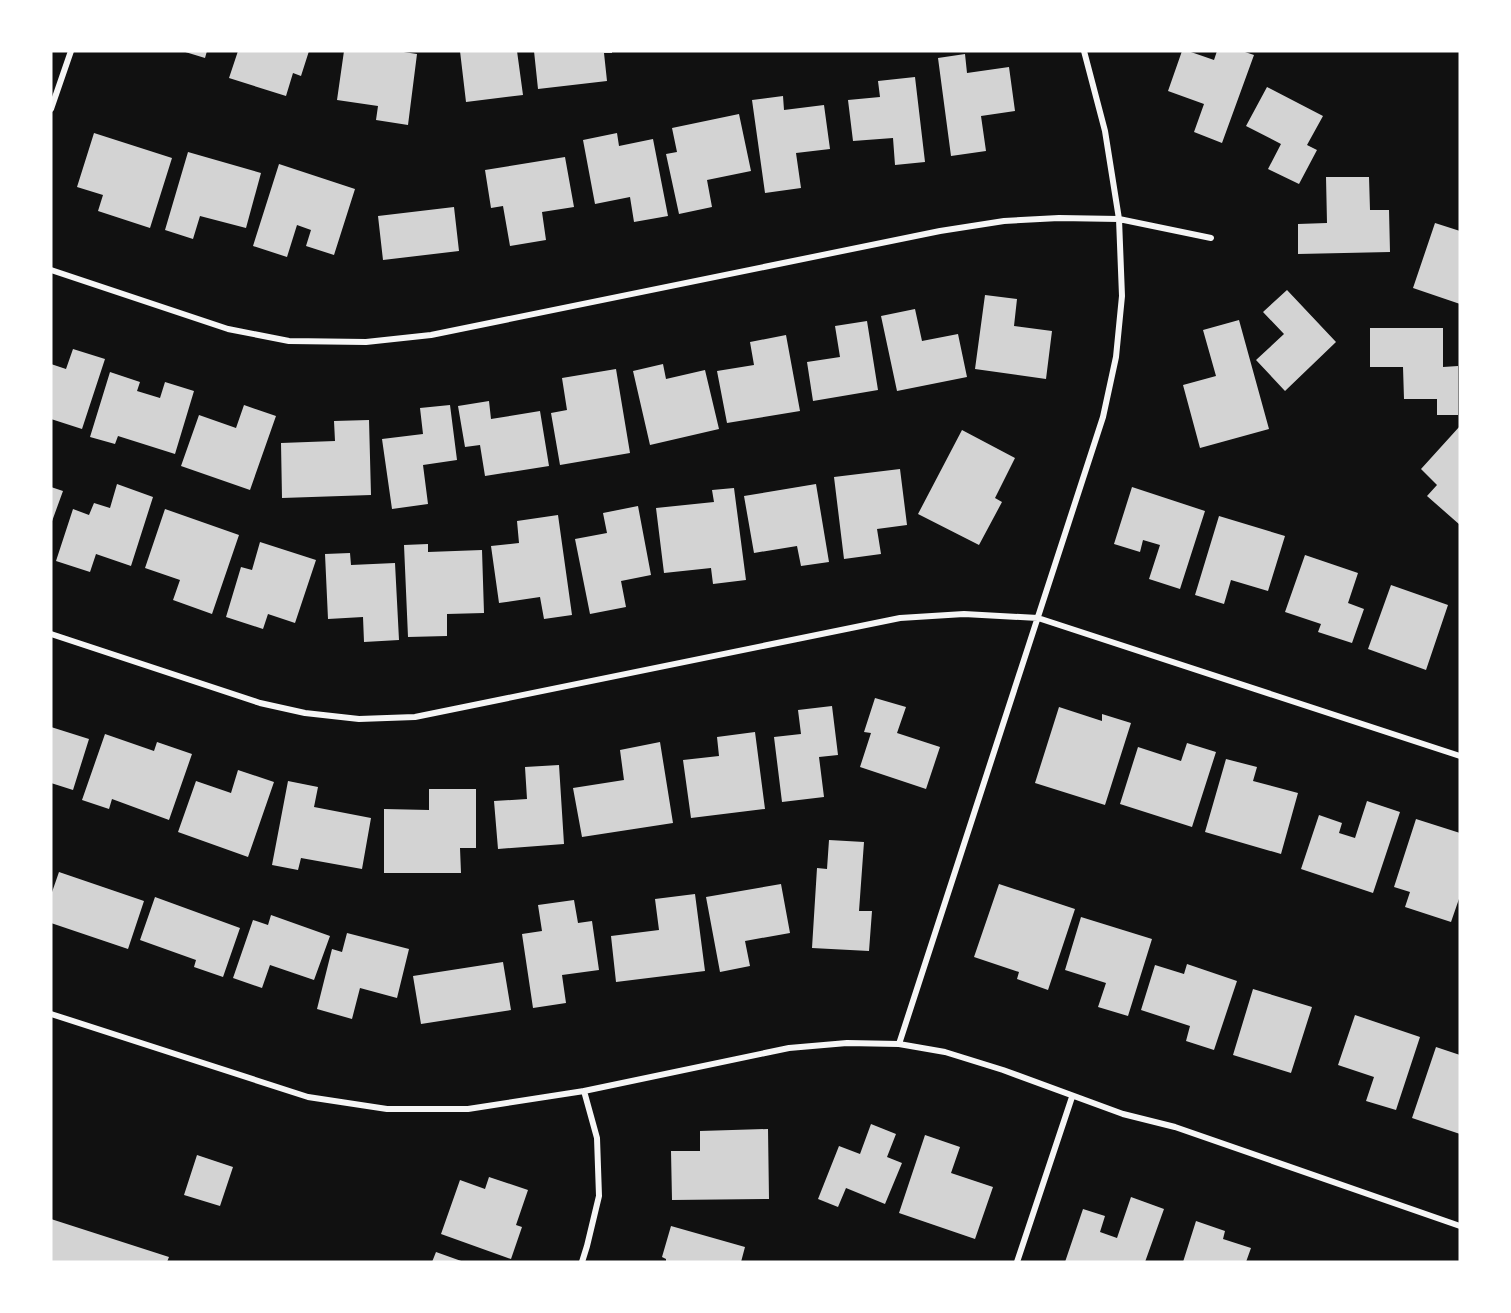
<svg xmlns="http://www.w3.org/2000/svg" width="1511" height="1313" font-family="'Sofia Sans Condensed',sans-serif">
	<rect width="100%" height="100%" fill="#111"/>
	<path fill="#d3d3d3" d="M182 51H207L205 58Z
		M238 51H309L301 76 293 73 286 96 229 78Z
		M344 51H397L417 54 408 125 376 120 378 106 337 100Z
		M460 51H517L523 95 466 102Z
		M534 51H612V53H604L607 81 538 89Z
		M1182 51H1188L1214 60 1217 51H1242L1254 55 1222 143 1194 132 1204 104 1168 91Z
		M965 54 967 73 1009 67 1015 111 981 116 986 151 951 156 938 58Z
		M915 77 925 162 895 165 893 138 853 141 848 100 880 97 878 81Z
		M1267 87 1323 116 1307 145 1317 150 1299 184 1268 169 1281 144 1246 126Z
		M783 96 784 110 824 105 830 149 796 153 801 188 765 193 752 100Z
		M739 114 751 171 707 180 712 207 679 214 666 154 677 152 672 128Z
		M94 133 172 158 150 228 98 211 103 195 77 187Z
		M617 133 619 146 653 139 668 216 634 222 630 197 595 204 583 140Z
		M188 152 261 173 246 228 200 216 193 239 165 230Z
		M565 157 574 207 542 212 546 240 510 246 503 206 491 208 485 170Z
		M279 164 355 189 334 255 306 246 311 230 297 225 287 257 253 246Z
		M1326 177H1369L1370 210H1389L1390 252 1298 254V224L1327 223Z
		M454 207 459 251 383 260 378 216Z
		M1435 223 1460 231V304L1413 288Z
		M1287 290 1336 342 1285 391 1256 360 1284 334 1263 312Z
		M985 295 1017 299 1014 326 1052 331 1046 379 975 369Z
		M915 309 922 341 958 334 967 377 897 391 881 316Z
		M1239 320 1269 429 1200 448 1183 385 1216 376 1203 330Z
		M867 321 878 390 813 401 807 362 840 357 835 326Z
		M1370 328H1443V367L1458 366V415H1437V399H1404L1403 367H1370Z
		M786 335 800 411 727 423 717 371 754 365 750 342Z
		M73 349 105 359 82 429 51 419V364L66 369Z
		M663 364 666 379 705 370 719 429 650 445 633 371Z
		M616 369 630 453 560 465 551 413 567 410 562 378Z
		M110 372 140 382 137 391 160 398 165 382 194 391 175 454 118 436 115 444 90 437Z
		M489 401 491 419 540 411 549 466 485 476 480 445 465 447 458 406Z
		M244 405 276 416 250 490 181 466 199 415 236 428Z
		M450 405 457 460 423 465 428 504 392 509 382 439 423 434 420 408Z
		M369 420 371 495 282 498 281 443 335 441 334 421Z
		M1460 426V525L1427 496 1437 485 1421 469Z
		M962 430 1015 458 995 498 1002 502 979 545 918 514Z
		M900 469 907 525 877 529 881 554 844 559 834 477Z
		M117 484 153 497 131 566 96 554 90 572 56 561 73 509 89 515 94 503 110 508Z
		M816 484 829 562 801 566 797 546 754 553 744 496Z
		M51 487 63 491 51 524Z
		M1132 487 1205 511 1180 589 1149 579 1160 545 1143 540 1140 552 1114 544Z
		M734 488 746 580 713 584 711 568 664 573 656 508 714 502 712 490Z
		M638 506 651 575 621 581 626 607 590 614 575 539 607 533 603 513Z
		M165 509 239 535 212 614 173 600 180 580 145 568Z
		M558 515 572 615 544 619 540 597 499 603 491 546 519 543 517 521Z
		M1219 516 1285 536 1268 591 1231 580 1224 604 1195 595Z
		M260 542 316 560 295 623 268 614 263 629 226 617 241 567 252 570Z
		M428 544V552L482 550 484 613 447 614V636L408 637 404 545Z
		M350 553 351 565 395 563 399 640 364 642 363 617 328 619 325 554Z
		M1305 555 1358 573 1348 603 1364 609 1352 643 1318 632 1321 624 1285 612Z
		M1391 585 1448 605 1426 670 1368 649Z
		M875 698 906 707 897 733 940 747 926 789 860 767 871 733 864 732Z
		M832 706 838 755 819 757 824 797 782 802 774 737 801 734 798 710Z
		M1059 707 1102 721V714L1131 723 1105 805 1035 783Z
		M51 727 89 739 73 790 51 783Z
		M755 732 765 809 691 818 683 760 719 756 717 737Z
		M105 734 154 751 157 742 192 754 169 820 112 799 109 809 82 800Z
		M660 742 673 823 582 837 573 788 624 780 620 750Z
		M1187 743 1216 752 1192 827 1120 804 1138 747 1181 761Z
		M1226 759 1257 767 1253 781 1298 793 1281 854 1205 832Z
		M559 765 564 844 498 849 494 801 527 799 525 767Z
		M238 770 274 782 248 857 178 832 196 781 231 793Z
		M288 781 318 787 314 807 371 818 362 869 301 858 298 870 272 865Z
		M429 789H476V848H460L461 873H384V809L429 810Z
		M1367 801 1400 812 1373 893 1301 869 1319 815 1342 823 1339 833 1355 838Z
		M1416 819 1460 833V896L1451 922 1405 907 1410 892 1394 887Z
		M829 840 864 842 859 911H872L869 951 812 948 817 868 827 869Z
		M59 872 144 901 128 949 51 923V895Z
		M781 884 790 933 745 941 750 966 720 972 706 897Z
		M999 884 1075 909 1048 990 1017 979 1019 972 974 957Z
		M695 894 705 971 616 982 611 936 659 930 655 899Z
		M155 897 240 928 223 977 194 967 196 960 140 940Z
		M574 900 578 923 592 921 599 970 562 975 566 1003 533 1008 522 934 542 931 538 905Z
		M271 915 330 936 314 980 270 965 262 988 233 978 253 920 268 925Z
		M1081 917 1152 939 1128 1016 1098 1007 1106 983 1065 970Z
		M347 933 409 949 397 998 360 988 352 1019 317 1009 332 949 342 952Z
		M503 962 511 1010 421 1024 413 976Z
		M1187 964 1237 981 1214 1050 1186 1041 1190 1026 1141 1010 1155 965 1184 974Z
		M1253 989 1312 1007 1291 1073 1233 1055Z
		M1355 1015 1420 1037 1396 1110 1366 1101 1374 1077 1338 1065Z
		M1436 1047 1460 1055V1134L1412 1118Z
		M871 1124 896 1134 887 1157 902 1163 885 1204 846 1188 838 1207 818 1199 839 1146 860 1154Z
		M768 1129 769 1199 672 1200 671 1151H700V1131Z
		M925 1135 960 1147 951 1173 993 1187 975 1239 899 1213Z
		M197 1155 233 1167 220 1206 184 1195Z
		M489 1177 528 1190 516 1225 522 1227 511 1259 441 1234 460 1180 485 1189Z
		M1131 1197 1164 1209 1145 1262H1065L1083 1209 1105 1216 1100 1232 1117 1238Z
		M51 1219 169 1257 167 1262H51Z
		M1196 1221 1225 1231 1223 1239 1251 1248 1246 1262H1183Z
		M671 1226 745 1247 741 1262H666V1259L662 1257Z
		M436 1252 464 1262H432Z"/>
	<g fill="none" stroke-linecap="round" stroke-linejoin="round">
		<path stroke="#f5f5f5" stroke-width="6" d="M51 109 71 51
			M51 270 228 329 289 341 366 342 431 335 940 231 1004 221 1059 218 1119 219 1211 238
			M51 634 260 703 305 713 359 719 415 717 900 618 964 614 1038 618 1460 756
			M51 1014 308 1097 387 1109H468L584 1091 789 1048 847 1043 899 1044 945 1052 1003 1070 1123 1114 1175 1127 1460 1226
			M899 1044 1103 417 1116 357 1122 296 1119 219 1105 131 1084 51
			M582 1262 587 1246 599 1196 597 1138 584 1091
			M1017 1262 1072 1097"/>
	</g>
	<rect width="1511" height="1313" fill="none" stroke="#ffffff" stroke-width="105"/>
</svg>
